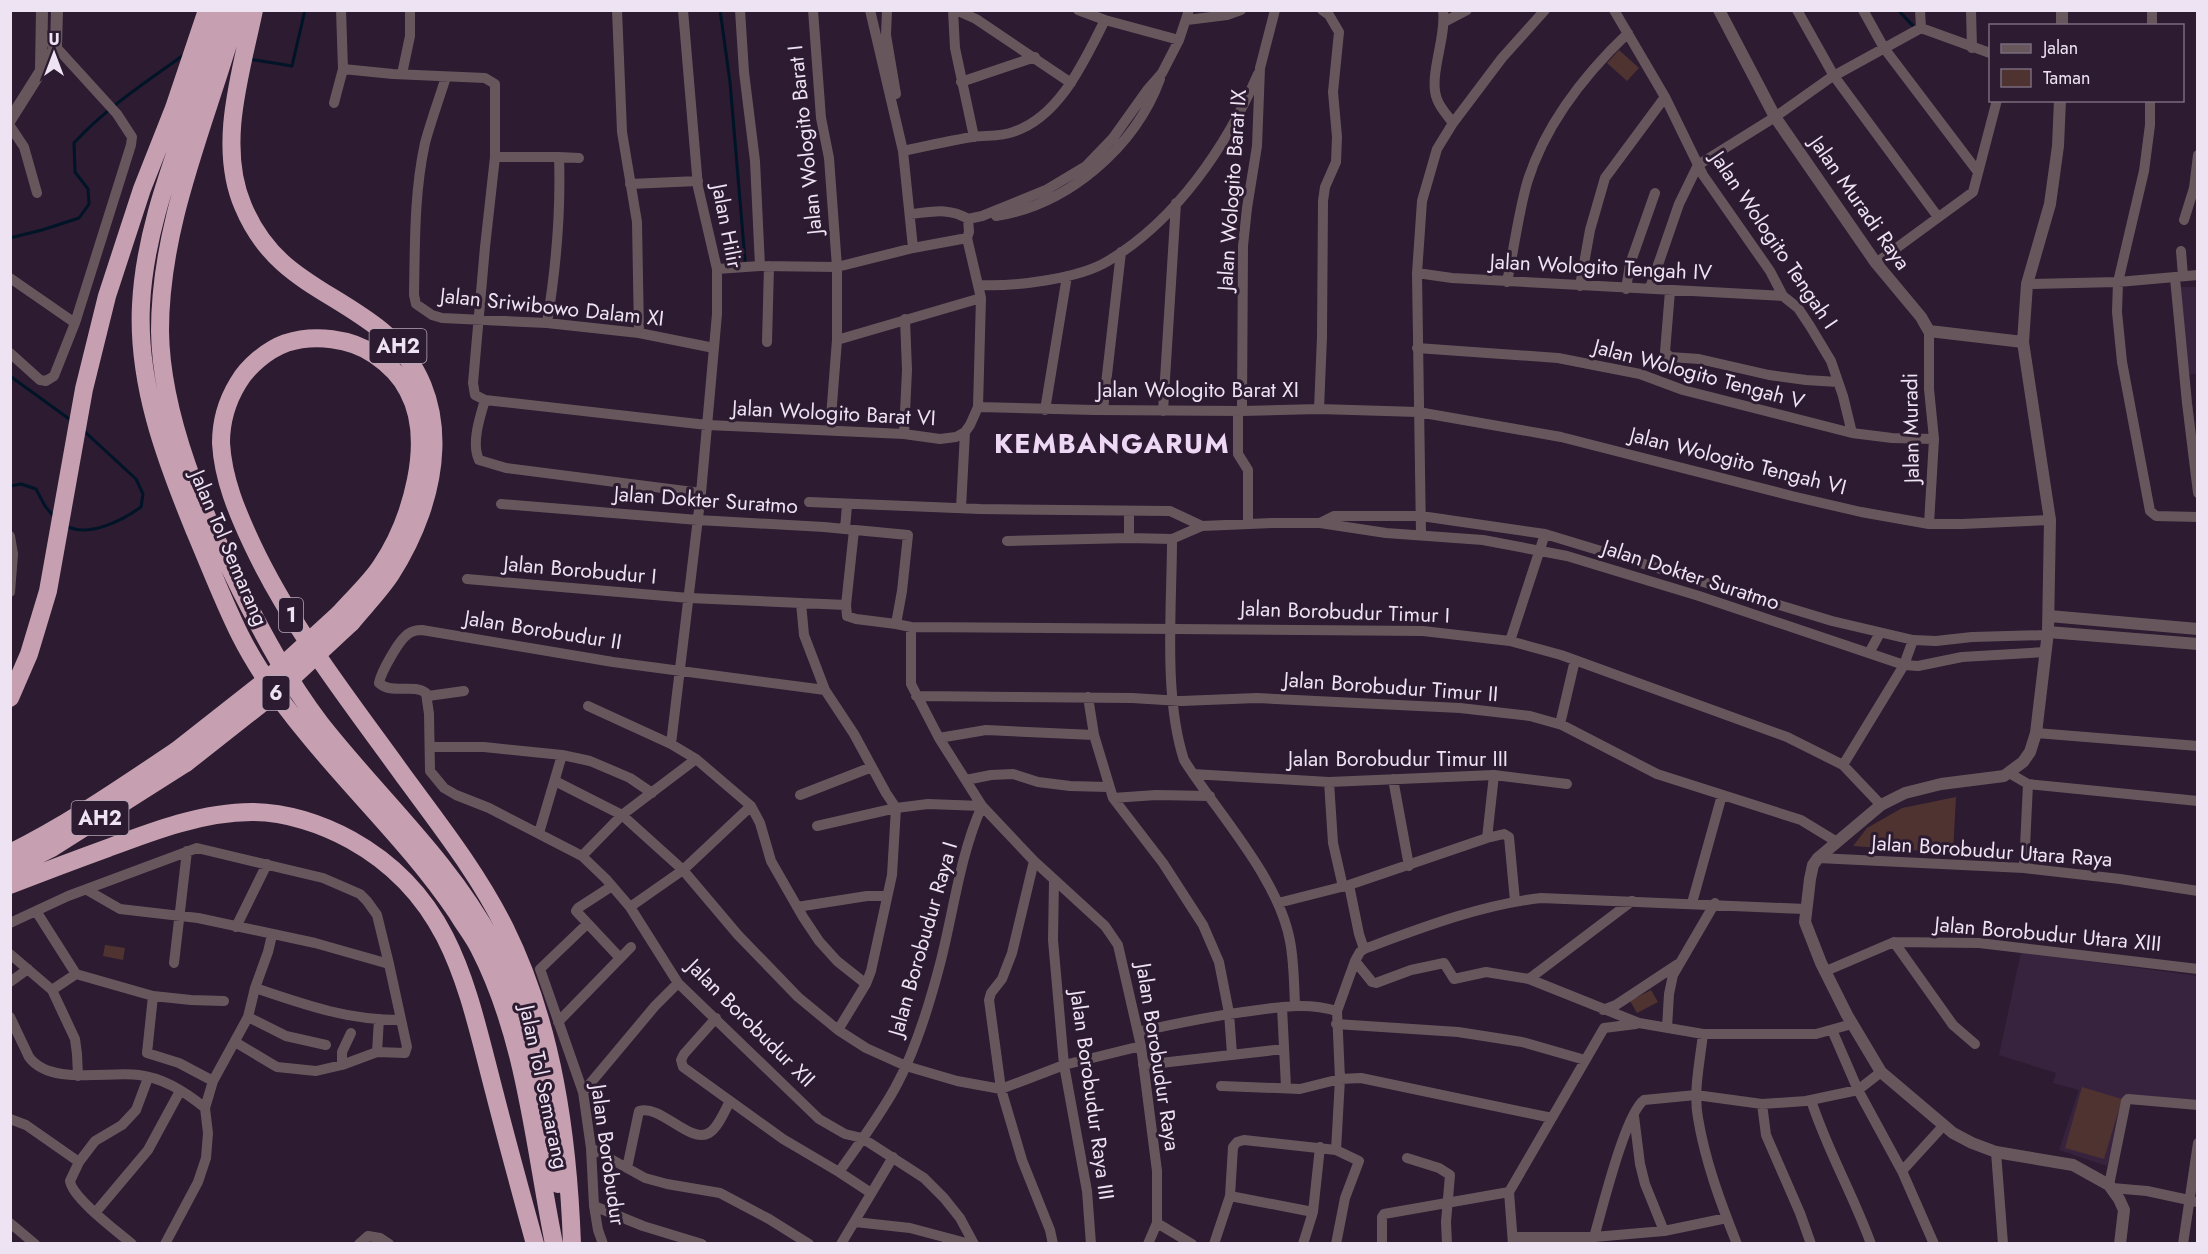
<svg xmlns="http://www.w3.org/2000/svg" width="2208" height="1254" font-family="Jost,sans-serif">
	<rect width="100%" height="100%" fill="#2c1b31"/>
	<path fill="#38233f" d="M2180 287H2197V374H2186Z
		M2021 952 2197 976V1101L2126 1095 2107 1166 2059 1150 2079 1090 2053 1083 2056 1073 1999 1055Z"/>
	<path fill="#4f3330" d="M1619 50 1639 68 1627 81 1607 63Z
		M1956 797 1953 853 1853 846 1867 828 1902 808Z
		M105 945 125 948 123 960 103 956Z
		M1651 990 1658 1002 1637 1013 1630 1001Z
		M2082 1087 2122 1099 2104 1159 2065 1148Z"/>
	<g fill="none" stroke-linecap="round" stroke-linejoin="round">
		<path stroke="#001428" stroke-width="3" d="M720 10 730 82 745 260
			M1898 10 1916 29
			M249 59 292 66 305 10
			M10 238 42 230 79 218 89 204 88 189 75 172 74 143C106 108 146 82 185 54
			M10 376 72 421
			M10 486 21 484 36 489 45 506 55 518
			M65 525C87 539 123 520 141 507L143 494 136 479 84 431"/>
		<path stroke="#67575d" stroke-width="10" d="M617 10 622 132 637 222 639 333
			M740 10 744 72 755 161 760 266
			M813 10 821 118 829 158 837 267V340L830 430
			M870 10 903 151 913 248 967 238
			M887 10 886 35 896 94
			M953 10 955 48 974 137
			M956 10 976 19 1071 83
			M1078 10 1105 20 1179 40
			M1443 10C1447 37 1428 76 1437 99 1440 108 1448 116 1453 123
			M1614 10 1665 97 1703 175 1770 271 1783 296 1798 308 1810 326 1831 361 1843 396 1852 433
			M1797 10 1834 76 1938 217
			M1863 10 1884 48 1978 172
			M1920 10 1921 28
			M1971 10 1972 48
			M1187 20 1227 15 1241 10
			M1444 22 1467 10
			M2152 26V10
			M1921 28 1990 53
			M343 69 393 74 485 78 495 84V157L485 247 473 383 475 395 485 400 707 425 904 434 940 439 956 437 965 432 970 425 978 407 981 298 967 238 969 232 968 219C949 207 931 212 911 214
			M402 74 410 36V10
			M446 77C439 99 431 121 425 143 414 193 415 245 414 295L416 304 432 315 442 318 547 323 639 333 714 348
			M961 82 1035 57
			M2150 100V125L2144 171 2118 282 2117 312 2122 362 2150 511 2156 516 2198 517
			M334 103 343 69 341 10
			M10 126 24 147 37 193
			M903 151C926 146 949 141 972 137 985 135 1001 137 1013 132 1060 117 1084 61 1105 20
			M495 157H559C561 213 556 268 547 323
			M559 157 579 158
			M630 184 698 181
			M996 216C1068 205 1135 147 1160 79
			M968 219 982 216 1046 190 1086 166 1113 138 1148 89 1162 73 1179 40 1189 10
			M2184 220 2194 188 2198 155
			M2181 251 2183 276
			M1876 263 1973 192 1997 100
			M717 269 760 266 837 267 913 248
			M1417 273 1452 278 1783 296
			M10 278 75 323
			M2175 278 2187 403 2198 493
			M1507 282C1514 249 1518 215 1527 183 1545 124 1584 75 1628 33
			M2027 284 2118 282 2198 275
			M978 285C1013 287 1079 279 1108 261 1177 220 1227 145 1258 74
			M1580 286 1590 230 1605 178 1665 97
			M1650 288 1679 204 1698 165 1775 117 1830 78 1921 28
			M1626 289 1630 264 1655 193
			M1670 291 1665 352 1670 357 1699 359 1769 375 1806 380 1838 382
			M1929 331V389L1934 439 1929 524
			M837 340 981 298
			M767 342 769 266
			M1417 348 1558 358 1640 374 1683 390 1852 433 1892 438 1934 439
			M10 353 40 380 46 381 54 376 75 323 131 145 132 137 117 114 56 47 43 38
			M485 400C480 417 471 443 479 460L506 468 701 493
			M978 407 1095 410 1242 411 1319 409 1418 412 1561 437 1792 496 1861 512 1929 524H1962L2050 520
			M1319 409 1322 337 1323 201 1325 187 1336 162 1337 137 1333 92 1339 32 1329 15 1322 10
			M1045 410 1067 276
			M1103 410 1121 252
			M1163 411 1176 203
			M1238 411V454L1248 470V524
			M1242 411 1243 246 1247 208 1257 146 1260 68 1275 10
			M904 434 907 370 905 319
			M809 502 980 509 1170 511 1202 526
			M501 504 698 520 824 527 908 535 902 591 896 624 911 627 1423 631 1510 641 1561 655 1787 737 1843 765 1881 805
			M961 508 965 432
			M1320 523 1334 516H1421L1545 534 1832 621 1913 640 1936 641 1972 637 2048 635
			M845 529 847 505
			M854 530 846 605 847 616 856 619 896 624
			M1421 535 1417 273 1422 201 1437 149 1453 123 1502 58 1545 10
			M10 536 13 554 10 592
			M1129 538V511
			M1172 539C1172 607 1163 695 1184 760 1218 814 1278 877 1290 941 1294 962 1294 984 1295 1005
			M1007 541 1129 538 1172 539 1202 526 1272 523H1320L1386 533 1483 540 1567 556 1699 596 1904 665 1918 666 1962 657 2046 652
			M467 579 689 598 801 603 804 635 825 690 854 734 886 793 896 808
			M801 603 846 605
			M911 627V684L939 738 982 806 1034 861 1105 926 1118 945 1141 1046 1157 1171V1223L1148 1244
			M1510 641 1545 534
			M1869 653 1880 633
			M825 690 613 662 422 630C417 630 412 631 408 634 399 640 381 672 379 683 392 695 413 683 426 693L429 714 430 771 444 788 456 795 489 808 582 856 606 879 630 907 678 983 819 1119 845 1134 862 1138 924 1178 944 1198 960 1218 974 1244
			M428 696 464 691
			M916 696 1132 698 1181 701 1257 698 1460 708 1530 716 1562 725 1657 774 1801 820 1837 842
			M1088 697 1094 735 1113 798 1163 863 1203 925 1219 962 1229 1013 1232 1054
			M588 706 671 744 696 759 751 806 760 823 771 861 803 917 819 941 837 961 866 984
			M1560 724 1575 660
			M2036 733 2198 746
			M939 738 986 730 1094 735
			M671 744 701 493 717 314V269L698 187 683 10
			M430 747H484L562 755 590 761 630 778 652 793
			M1843 765 1904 665 1913 640
			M2009 773 2028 784 2198 801
			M1193 774 1329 782 1494 775 1567 784
			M1393 779 1409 866
			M966 780 991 775 1013 774 1038 782 1070 786 1108 787
			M555 781 622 815 683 870 738 935 798 997 838 1030 866 1048 906 1066 957 1081 1001 1089 1064 1065 1141 1046
			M1329 782 1333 843 1343 887
			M800 795 872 767
			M1113 798 1156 795 1210 796
			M817 826 896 808 928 804 982 806
			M539 833 562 755
			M1487 838 1494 775
			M582 856 622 815 696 759
			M1818 858 2024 868 2120 879 2198 891
			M1034 861 1012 953 1002 979 991 993 989 1000 1001 1089 1022 1160 1050 1230 1053 1244
			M2024 868 2028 784
			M1054 880 1053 940 1064 1065 1087 1191 1091 1244
			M1349 885 1359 934 1364 949
			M612 886 578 908 576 911 620 958
			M87 890 120 909 198 918 315 943 389 964 407 1047 405 1053 377 1052 342 1065 316 1071 277 1067 235 1042
			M1278 903 1349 885 1487 838 1504 834 1509 837 1515 901
			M1692 903 1722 795
			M630 907 683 870 751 806
			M797 907 867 896H887
			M36 911 76 974
			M10 923 68 896 197 848 323 878 360 894 367 901 377 915 389 964
			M587 924 540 969 583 1092 591 1148 594 1206 598 1230 603 1244
			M236 927 267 864
			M272 935 268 952 255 988C305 1005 347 1020 401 1020
			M1894 942 1953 1025 1975 1044
			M10 954 52 990 75 1039 77 1054 78 1076
			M1355 961 1372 982 1376 983 1411 970 1444 963 1454 979 1486 972 1529 979 1639 1023 1703 1034H1816L1852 1024
			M174 963 187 851
			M1826 971 1894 942 1979 943 2198 969
			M1529 979 1632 901
			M10 982 28 969
			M52 990 76 974 153 996 191 1000 224 1001
			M153 996 147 1053 179 1063 213 1081
			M1282 1007 1286 1087
			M1603 1010 1616 1005 1678 964
			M10 1017 29 1057C50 1086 108 1071 139 1075 163 1078 187 1093 205 1108
			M248 1017 255 988
			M716 1018 684 1054 681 1060 683 1067 783 1139 839 1172 871 1193
			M558 1022 631 947
			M1336 1024 1458 1032 1522 1042 1585 1060
			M1667 1028 1669 994 1673 975 1715 903
			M838 1030 866 984 871 971 892 875 896 808
			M1832 1030 1858 1090 1902 1171 1934 1244
			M1138 1032C1178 1023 1217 1015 1258 1010 1286 1006 1310 1003 1337 1011
			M1703 1034C1700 1061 1693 1092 1698 1118 1705 1161 1721 1204 1737 1244
			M377 1052 379 1019
			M342 1065V1052L351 1033
			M1143 1065 1284 1049
			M1221 1086 1300 1089 1340 1079 1361 1078 1552 1118
			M583 1092 655 1006 678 983
			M1811 1100C1827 1150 1853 1194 1871 1244
			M1762 1104 1766 1135 1800 1213 1811 1244
			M1634 1116 1640 1164 1645 1184 1664 1231
			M10 1119 26 1125 79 1162
			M591 1148 645 1178 667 1184 720 1193 769 1219 809 1244
			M1336 1150 1340 1079 1337 1011 1355 961 1360 952 1364 949C1421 928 1480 905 1541 898L1805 909
			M1996 1152 2003 1244
			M1407 1158 1439 1168 1450 1175 1446 1222 1447 1244
			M627 1168 639 1111C661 1104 689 1144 709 1133 718 1128 725 1110 730 1101
			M1902 1171 1944 1125
			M839 1172C858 1145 879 1117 895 1088 916 1050 930 1003 941 960 954 909 960 855 982 806
			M2109 1185 2126 1101 2128 1099 2198 1105
			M2112 1188 2147 1191 2198 1202
			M1230 1196 1313 1212
			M594 1206 643 1226 702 1244
			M95 1213 148 1150 180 1091
			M855 1222 910 1228 970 1244
			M10 1223 35 1244
			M1157 1223 1192 1244
			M1513 1237H1594L1664 1231 1727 1218
			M1594 1237C1602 1210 1625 1114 1644 1100L1696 1095 1762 1104 1806 1101 1858 1090 1881 1072
			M132 1244C118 1232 72 1198 70 1181L79 1162 95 1141 122 1125 136 1110 148 1078
			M165 1244 198 1182 206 1158 208 1133 205 1108 213 1081 248 1017 286 1036 326 1045
			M359 1244 368 1236 380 1238 389 1244
			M841 1244 893 1157
			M1214 1244 1230 1196 1233 1147 1237 1142 1244 1140 1336 1150 1359 1161 1345 1198 1336 1244
			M1303 1244 1313 1212 1320 1147
			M1382 1244V1217L1384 1214 1509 1192
			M1513 1244 1509 1192 1604 1028 1636 1024
			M2183 1244 2198 1143"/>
		<path stroke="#67575d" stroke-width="12" d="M1719 10 1775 117 1876 263 1921 317 1929 331 2023 342
			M2062 26V10
			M41 70 42 10
			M2060 100 2058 146 2050 204 2027 284 2023 342 2050 520 2048 632 2036 733 2030 752 2023 762 2004 776 1941 784 1905 793 1881 805 1818 858 1813 865 1810 879 1805 922 1821 963 1847 1015 1881 1072 1953 1133 1972 1143 1996 1152 2073 1165 2109 1185 2119 1199 2124 1210 2120 1244
			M10 120 56 47 57 10
			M2049 616 2198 629
			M2048 632 2198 644"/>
		<path stroke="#c6a0b0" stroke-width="18" d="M221 10C198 110 146 202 141 305 137 383 165 458 194 529 209 564 223 601 240 635 258 671 283 705 309 736 358 796 414 849 457 913 464 925 473 936 479 948 526 1039 534 1145 554 1244
			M238 10C209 117 160 219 160 331 161 416 203 514 240 589 264 636 288 681 320 723 377 796 448 859 492 941 532 1017 544 1102 558 1184
			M254 10C241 73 217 145 243 206 273 278 329 288 382 331 459 395 439 499 391 574 380 591 364 607 351 623
			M339 614C353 598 370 583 381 566 411 521 435 441 408 391 401 376 388 364 375 355 351 338 314 334 286 343 267 350 248 366 238 383 227 401 221 422 221 443 223 479 237 512 252 544 291 627 349 700 403 775 439 824 477 872 505 928 553 1025 568 1136 572 1244
			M10 698 29 654 48 591 84 389 107 296 142 189 174 108 207 10
			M10 853C69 824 122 787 176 751
			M10 869 52 848 186 763
			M10 885C43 872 75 860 108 848 153 831 203 812 252 812 286 812 322 824 351 840 452 896 467 988 494 1091 507 1142 521 1193 535 1244"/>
		<path stroke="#c6a0b0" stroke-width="18" d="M176 751 269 678 339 614
			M186 763 280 689 351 623"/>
	</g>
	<g text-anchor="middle" stroke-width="6" stroke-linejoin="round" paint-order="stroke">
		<g fill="#2c1b31" stroke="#b4a7b8" stroke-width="1.5">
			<rect x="369.5" y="329" width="57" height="34" rx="4.5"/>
			<rect x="279" y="598" width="24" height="34" rx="4.5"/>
			<rect x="262.5" y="676" width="27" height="34" rx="4.5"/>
			<rect x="71.5" y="801" width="57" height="34" rx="4.5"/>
		</g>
		<g font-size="20" font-weight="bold" fill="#eee3f2">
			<text x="398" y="353">AH2</text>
			<text x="291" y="622">1</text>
			<text x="276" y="700">6</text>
			<text x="100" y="825">AH2</text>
		</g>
		<g font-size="21" fill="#eee3f2" stroke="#2c1b31">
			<text transform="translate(805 140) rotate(-96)" y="7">Jalan Wologito Barat I</text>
			<text transform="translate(1232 190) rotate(-86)" y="7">Jalan Wologito Barat IX</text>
			<text transform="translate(1860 203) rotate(55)" y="7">Jalan Muradi Raya</text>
			<text transform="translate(727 226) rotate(79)" y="7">Jalan Hilir</text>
			<text transform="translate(1774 240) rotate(56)" y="7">Jalan Wologito Tengah I</text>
			<text transform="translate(1601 267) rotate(3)" y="7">Jalan Wologito Tengah IV</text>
			<text transform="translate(552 307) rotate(6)" y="7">Jalan Sriwibowo Dalam XI</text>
			<text transform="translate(1699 374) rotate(15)" y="7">Jalan Wologito Tengah V</text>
			<text x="1198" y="397">Jalan Wologito Barat XI</text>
			<text transform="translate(834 413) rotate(3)" y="7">Jalan Wologito Barat VI</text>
			<text transform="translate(1911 428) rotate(-91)" y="7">Jalan Muradi</text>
			<text transform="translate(1738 461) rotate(14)" y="7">Jalan Wologito Tengah VI</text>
			<text transform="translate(706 500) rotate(4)" y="7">Jalan Dokter Suratmo</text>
			<text transform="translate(229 548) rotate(67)" y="7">Jalan Tol Semarang</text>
			<text transform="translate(580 570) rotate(5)" y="7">Jalan Borobudur I</text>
			<text transform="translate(1691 575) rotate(18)" y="7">Jalan Dokter Suratmo</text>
			<text transform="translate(1345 612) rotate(2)" y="7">Jalan Borobudur Timur I</text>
			<text transform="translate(543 630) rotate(9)" y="7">Jalan Borobudur II</text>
			<text transform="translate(1391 687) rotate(4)" y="7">Jalan Borobudur Timur II</text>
			<text x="1398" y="766">Jalan Borobudur Timur III</text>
			<text transform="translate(1992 851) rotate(4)" y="7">Jalan Borobudur Utara Raya</text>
			<text transform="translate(2048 934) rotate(5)" y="7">Jalan Borobudur Utara XIII</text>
			<text transform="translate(923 939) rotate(-74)" y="7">Jalan Borobudur Raya I</text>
			<text transform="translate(751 1023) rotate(45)" y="7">Jalan Borobudur XII</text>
			<text transform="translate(1158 1057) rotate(81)" y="7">Jalan Borobudur Raya</text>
			<text transform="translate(544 1087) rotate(78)" y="7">Jalan Tol Semarang</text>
			<text transform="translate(1092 1095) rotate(82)" y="7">Jalan Borobudur Raya III</text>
			<text transform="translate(608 1155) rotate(82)" y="7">Jalan Borobudur</text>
		</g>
		<g font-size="27" font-weight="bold" letter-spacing="1.5" fill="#edd7f5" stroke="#2c1b31">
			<text x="1112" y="453">KEMBANGARUM</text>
		</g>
	</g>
	<rect width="2208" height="1254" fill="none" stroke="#eee3f2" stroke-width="24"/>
	<rect x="1989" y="24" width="195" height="78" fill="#2c1b31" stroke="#7a6b7e" stroke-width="1.5"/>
	<rect x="2001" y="44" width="30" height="9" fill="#67575d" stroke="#7a6b7e" stroke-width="1.5"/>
	<text x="2043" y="54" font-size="18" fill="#eee3f2">Jalan</text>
	<rect x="2001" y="69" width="30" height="18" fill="#4f3330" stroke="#7a6b7e" stroke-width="1.5"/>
	<text x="2043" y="84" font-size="18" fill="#eee3f2">Taman</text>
	<g transform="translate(54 54)" stroke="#2c1b31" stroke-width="4.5" paint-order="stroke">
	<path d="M0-4.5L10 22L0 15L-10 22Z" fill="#eee3f2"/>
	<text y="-9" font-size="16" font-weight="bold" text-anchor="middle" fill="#eee3f2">U</text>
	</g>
</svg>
